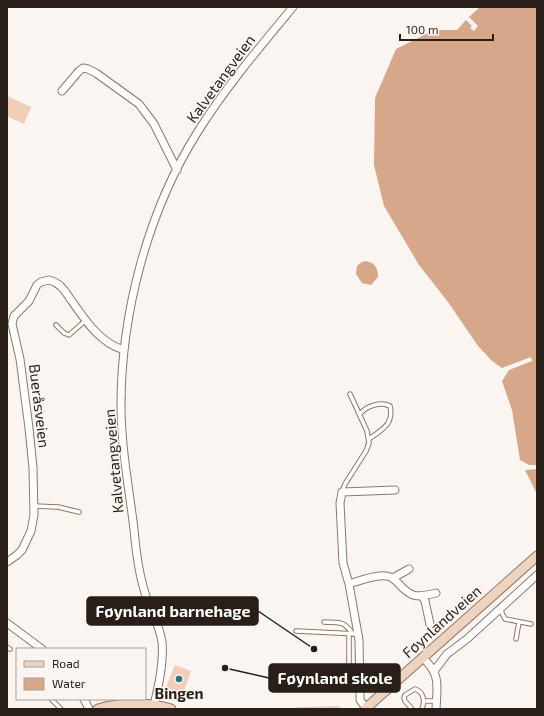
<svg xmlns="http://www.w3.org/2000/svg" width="544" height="716" font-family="'Exo 2',sans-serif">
	<rect width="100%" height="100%" fill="#fbf5f1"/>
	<path fill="#f0ceb8" d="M7 96 31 107 24 124 7 116Z
		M175 665 191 671 183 694 166 687Z
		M340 706 339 709H297V707Z"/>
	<path fill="#d6a889" d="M480 7H537V465H529L520 460 512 410 502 381 509 370 532 361 531 357 502 368 492 361 478 346 448 302 419 265 384 206 374 165 375 98 396 49 434 30H457L466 20 472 26 470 28 474 31 478 26 469 17Z
		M366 261C375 263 378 268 378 277L371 285 362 283 356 274 357 266 362 262Z
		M537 469V494L525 470Z"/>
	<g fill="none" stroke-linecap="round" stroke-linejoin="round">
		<defs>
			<path id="lane" d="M56 325 64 333 69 335 86 320
				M360 414C366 406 381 401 390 406 394 424 382 430 369 439
				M342 492 345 484 366 451 369 443 367 431 350 394
				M34 506 58 507 79 512
				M500 609 505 619 531 624
				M155 620 176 617 208 620
				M324 622C340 623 343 620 353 634
				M296 631 358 634
				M349 634V669L351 672 359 675
				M516 639 519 622
				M7 647 10 649
				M51 699 61 709
				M424 701H436
				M412 709 405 701 404 698 405 695 415 689C424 692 425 701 422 709"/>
			<path id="street" d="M62 91 79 71 83 68 88 69 96 73 139 104 154 124 177 170
				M7 562 17 555 22 550 31 531 34 515 33 468 29 428 20 359 12 324 14 316 29 301 37 285 41 282 49 280C61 283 65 291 71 300 85 320 100 343 124 350
				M393 578 409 569
				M349 584C358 581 377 574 386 576 390 576 394 579 397 582 411 598 416 598 436 593
				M422 597 425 601 431 629
				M7 623 42 649
				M423 658C441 675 437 686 436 709
				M434 671 447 654 467 639 537 575
				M84 699 89 709
				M154 705C159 685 164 662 162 642 160 627 152 613 147 599 139 577 136 553 134 529 129 488 121 447 121 406 121 313 148 211 197 133 225 88 259 48 293 7
				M366 708 360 700V696L359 640 349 584 343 563 340 503 342 492 395 490"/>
			<path id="secondary" d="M98 709C122 702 147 702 171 709
				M365 709 537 556"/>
		</defs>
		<use href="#lane" stroke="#917766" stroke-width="5.5"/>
		<use href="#street" stroke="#917766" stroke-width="9"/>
		<use href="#secondary" stroke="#917766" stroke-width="11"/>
		<use href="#lane" stroke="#fff" stroke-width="3.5"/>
		<use href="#street" stroke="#fff" stroke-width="7"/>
		<use href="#secondary" stroke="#ecd4c0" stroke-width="9"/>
	</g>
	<circle fill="#297476" stroke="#fbf5f1" stroke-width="1.5" cx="179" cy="679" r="4"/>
	<g text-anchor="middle" stroke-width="3" stroke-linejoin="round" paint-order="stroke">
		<g font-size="15" fill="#291f18" stroke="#fbf5f1">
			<text transform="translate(221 79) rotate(-54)" y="5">Kalvetangveien</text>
			<text transform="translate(39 406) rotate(83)" y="5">Bueråsveien</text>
			<text transform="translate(114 461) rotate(-95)" y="5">Kalvetangveien</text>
			<text transform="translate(442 622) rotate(-42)" y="5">Føynlandveien</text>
		</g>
		<g font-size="15" font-weight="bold" fill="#291f18" stroke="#fbf5f1">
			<text x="179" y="699">Bingen</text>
		</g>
	</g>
	<path fill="none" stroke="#291f18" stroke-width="1.5" d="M314 649L258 611M225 668L269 678"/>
	<g fill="#291f18" stroke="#fbf5f1" stroke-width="1.5">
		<circle cx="314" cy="649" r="4"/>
		<circle cx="225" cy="668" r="4"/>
	</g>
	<g fill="#291f18" stroke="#291f18" stroke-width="1.5">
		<rect x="87" y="597" width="171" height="28" rx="4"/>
		<rect x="269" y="664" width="131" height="28" rx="4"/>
	</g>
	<g font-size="16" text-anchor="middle" font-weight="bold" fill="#fff">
		<text x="173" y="617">Føynland barnehage</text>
		<text x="335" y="684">Føynland skole</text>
	</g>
	<rect width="544" height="716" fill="none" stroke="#291f18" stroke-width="16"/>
	<rect x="16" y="648" width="130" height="52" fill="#fbf5f1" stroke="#a79f9a"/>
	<rect x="24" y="661" width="20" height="6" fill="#ecd4c0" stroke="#a79f9a"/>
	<text x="52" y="668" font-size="12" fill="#291f18">Road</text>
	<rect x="24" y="678" width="20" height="12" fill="#d6a889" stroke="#a79f9a"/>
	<text x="52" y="688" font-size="12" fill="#291f18">Water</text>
	<path d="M400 34v6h93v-6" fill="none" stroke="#291f18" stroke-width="2"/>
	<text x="406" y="34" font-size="12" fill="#291f18" stroke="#fbf5f1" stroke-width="3" paint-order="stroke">100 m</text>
</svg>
